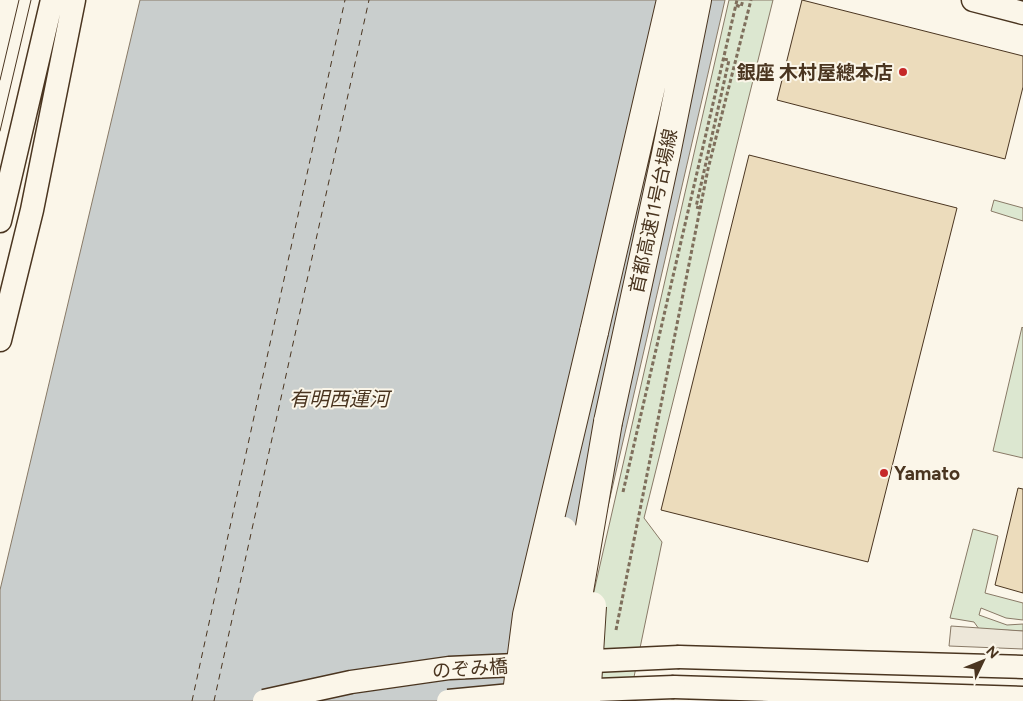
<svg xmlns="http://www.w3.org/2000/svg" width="1023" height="701" font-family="Figtree,'Noto Sans JP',sans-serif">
	<rect width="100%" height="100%" fill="#fbf6e9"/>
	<path fill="#dce7d0" stroke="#887966" d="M729 0H773L644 518 662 542 629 701H569Z
		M994 200 1023 208V221L991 211Z
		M1022 327 1023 328V458L993 451Z
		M973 529 998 536 985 593 1023 603V620L1006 618 981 608 979 615 1007 625 1023 624V631L979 629 974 622 950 618Z"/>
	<path fill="#ede7d9" stroke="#887966" d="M951 626 1023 631V649L949 646Z"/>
	<path fill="#c9cecd" stroke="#887966" d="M140 0H725L563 701H0V590Z"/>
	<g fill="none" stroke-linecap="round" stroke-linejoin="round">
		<path stroke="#4a3520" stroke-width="1" stroke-dasharray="6 5" stroke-linecap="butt" d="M192 701 345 0
			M214 701 369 0"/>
	</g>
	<path fill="#ecdcbc" stroke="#4a3520" d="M802 0 1023 56V87L1005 159 777 100Z
		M749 155 957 208 868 562 661 510Z
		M1018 488 1023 489V593L995 585Z"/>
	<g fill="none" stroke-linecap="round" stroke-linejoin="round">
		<defs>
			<path id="minor" d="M973 0 1023 13
				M0 221 52 0
				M0 340 32 210 74 0
				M679 657 1023 667
				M674 687 1023 698"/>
			<path id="highway" d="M594 332 671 0
				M608 422 666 154 697 0"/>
		</defs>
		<use href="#minor" stroke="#4a3520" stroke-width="25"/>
		<use href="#highway" stroke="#4a3520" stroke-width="30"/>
		<path stroke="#7f6f5c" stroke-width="3" stroke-dasharray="4 2.5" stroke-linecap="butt" d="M736 5 741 7 743 0
			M700 208 696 207 729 60 723 59
			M623 492 737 0
			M616 630 708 169 751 0"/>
		<use href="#minor" stroke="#fbf6e9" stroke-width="22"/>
		<use href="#highway" stroke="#fbf6e9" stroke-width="28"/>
		<path stroke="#4a3520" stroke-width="1" d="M0 80 19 0
			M0 131 31 0"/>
		<defs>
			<path id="minor-bridge" d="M572 662 679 657
				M570 691 674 687
				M264 701 351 682 449 668 537 664
				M448 701 533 693"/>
			<path id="highway-bridge" d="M516 701 527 615 594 332
				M541 701 563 531
				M563 701 567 661 608 422
				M586 701 592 606"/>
		</defs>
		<use href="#minor-bridge" stroke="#4a3520" stroke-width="25" stroke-linecap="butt"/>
		<use href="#highway-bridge" stroke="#4a3520" stroke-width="30" stroke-linecap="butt"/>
		<use href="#minor-bridge" stroke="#fbf6e9" stroke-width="22"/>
		<use href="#highway-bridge" stroke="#fbf6e9" stroke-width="28"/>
	</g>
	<g fill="#c62828" stroke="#fbf6e9" stroke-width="2">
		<circle cx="903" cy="72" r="5"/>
		<circle cx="884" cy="473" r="5"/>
	</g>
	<g text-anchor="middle" stroke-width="4" stroke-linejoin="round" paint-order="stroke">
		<g font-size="19" font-weight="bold" fill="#4a3520" stroke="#fbf6e9" text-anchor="end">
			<text x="893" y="79">銀座 木村屋總本店</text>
			<text x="894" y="480" text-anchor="start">Yamato</text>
		</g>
		<g font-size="19" fill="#4a3520" stroke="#fbf6e9">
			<text transform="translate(653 211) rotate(-78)" y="7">首都高速11号台場線</text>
			<text transform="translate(470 668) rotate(-4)" y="7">のぞみ橋</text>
		</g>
		<g font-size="20" font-style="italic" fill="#4a3520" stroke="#fbf6e9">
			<text x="339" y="406">有明西運河</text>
		</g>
	</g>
	<g transform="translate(983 661) rotate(47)" stroke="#fbf6e9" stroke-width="4" paint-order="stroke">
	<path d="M0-4L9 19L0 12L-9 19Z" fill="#4a3520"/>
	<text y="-8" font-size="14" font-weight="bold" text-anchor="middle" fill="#4a3520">N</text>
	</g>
</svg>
